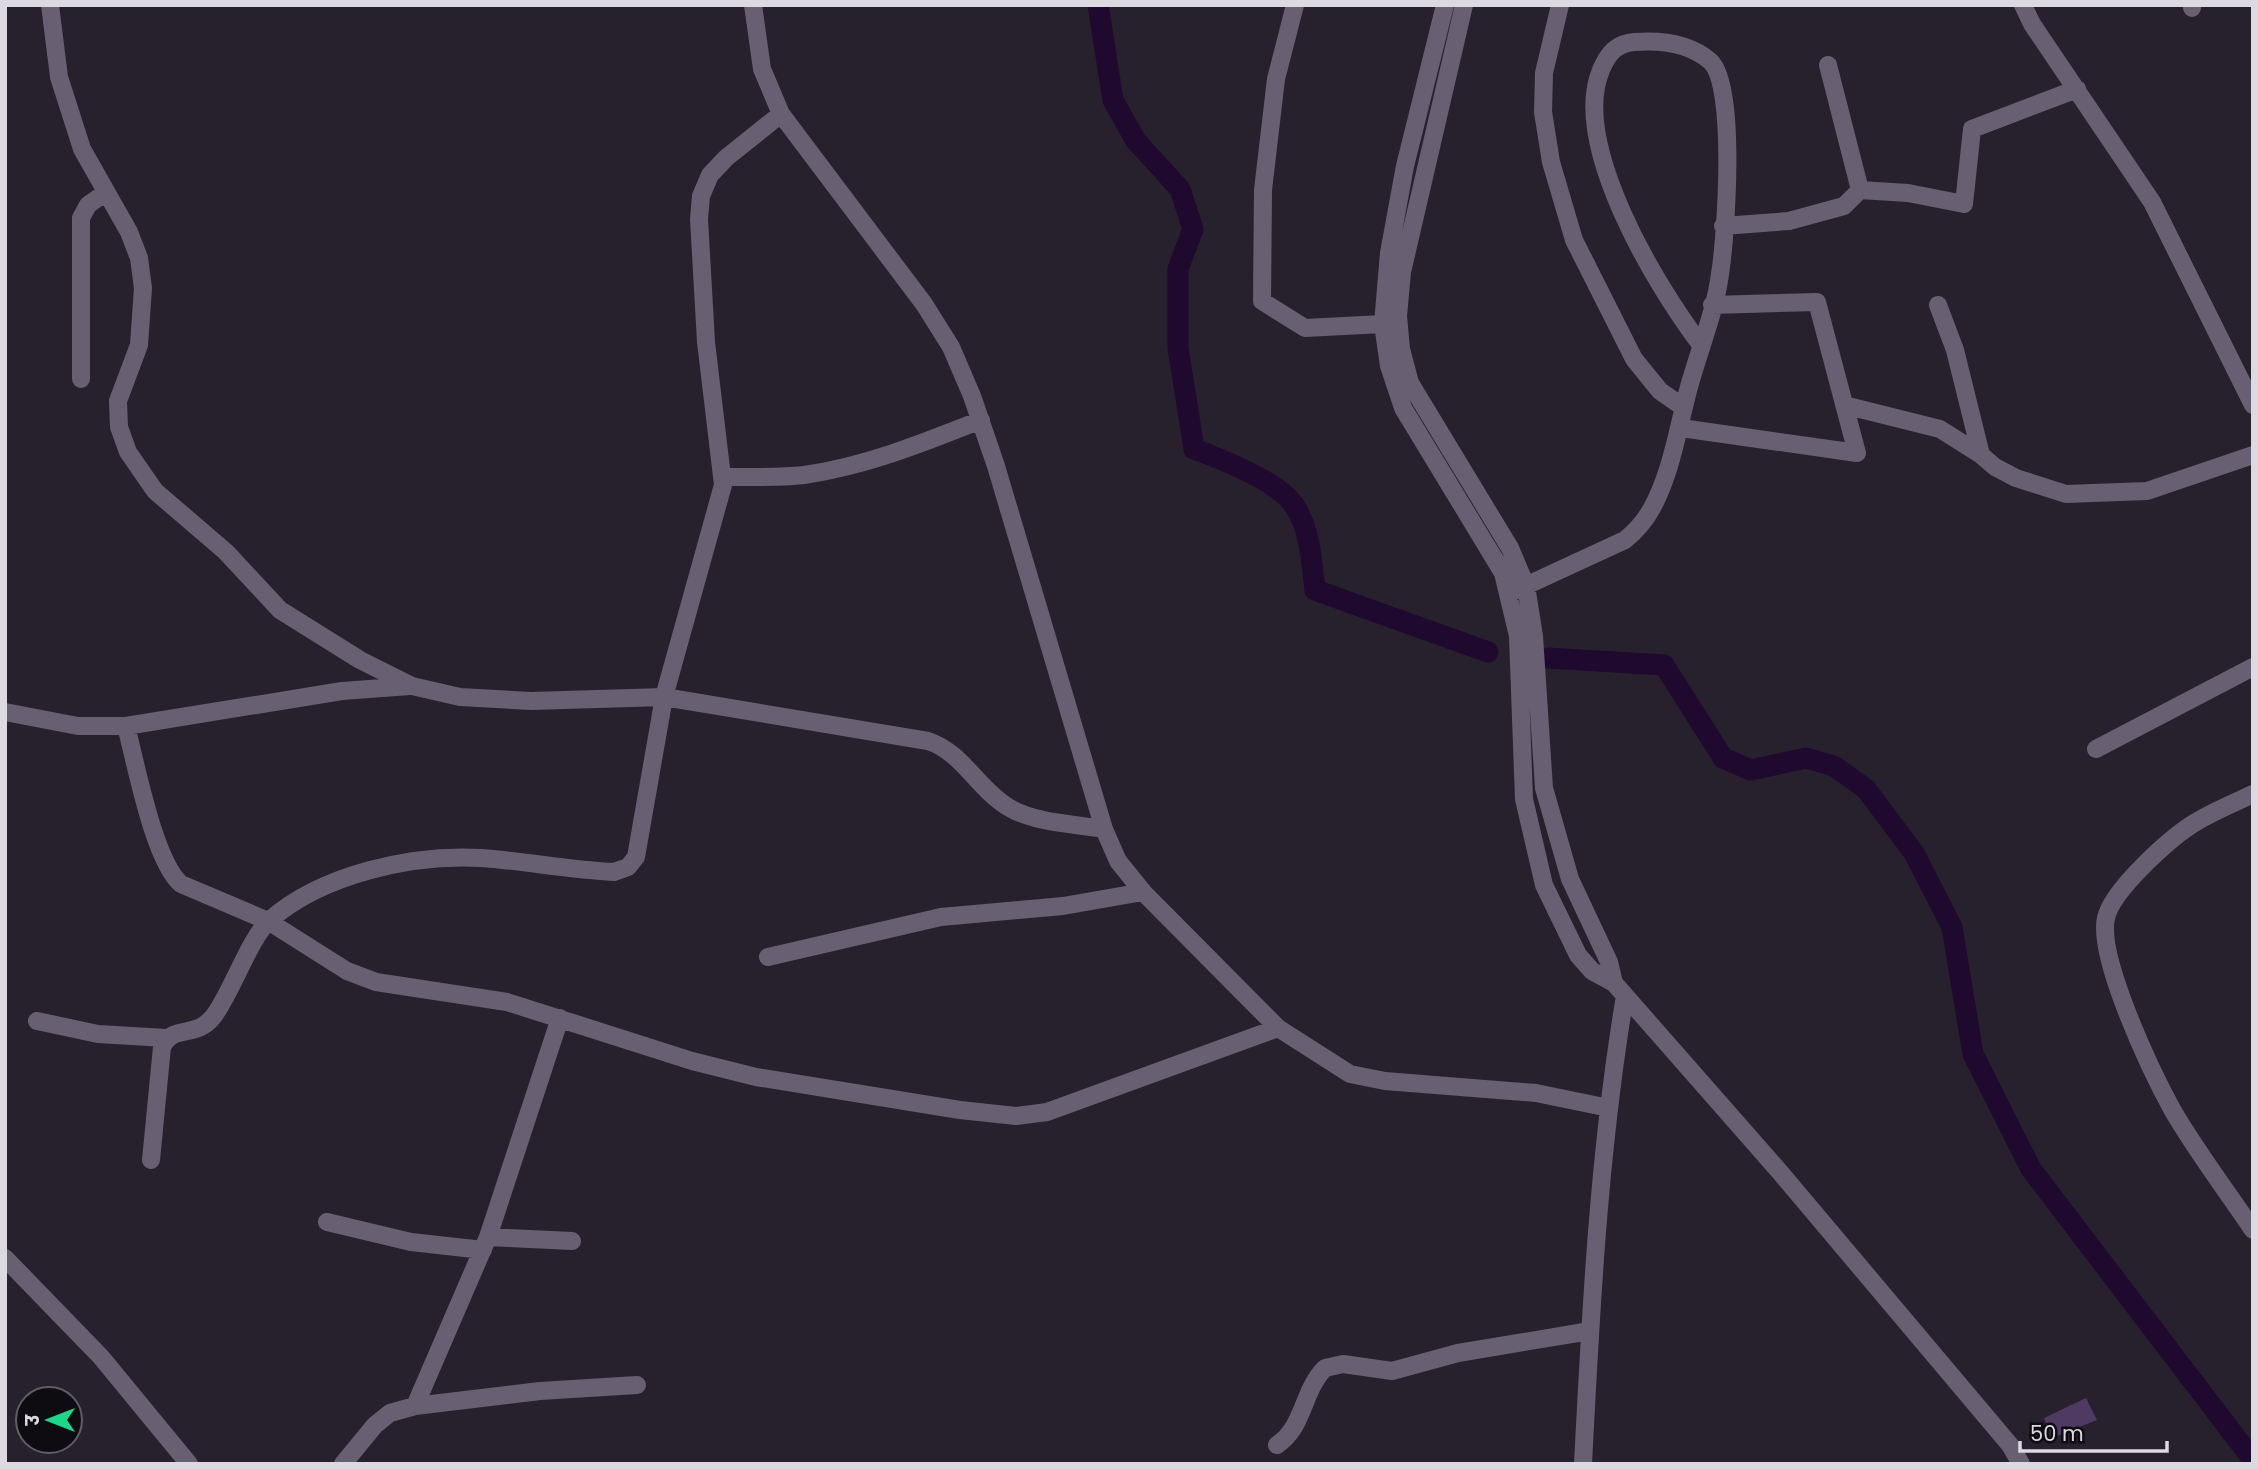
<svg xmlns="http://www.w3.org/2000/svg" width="2258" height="1469" font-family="Poppins,'Noto Sans Devanagari',sans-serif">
	<rect width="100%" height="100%" fill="#27212d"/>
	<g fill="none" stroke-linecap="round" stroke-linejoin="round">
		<path stroke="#1f092e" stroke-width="21" d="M1098 5 1113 100 1136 141 1180 189 1193 229 1178 269V348L1194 449C1221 459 1278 481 1294 505 1310 528 1312 563 1315 590L1488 652
			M1548 658 1664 665 1723 758 1751 770 1806 758 1834 766 1866 789 1914 853 1952 927 1973 1054 2031 1169 2253 1460"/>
	</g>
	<path fill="#4f3a63" d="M2086 1398 2097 1420 2052 1438 2044 1418Z"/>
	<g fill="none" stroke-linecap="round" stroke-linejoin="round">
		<path stroke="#695f73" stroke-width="18" d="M50 5 59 77 82 149 129 232 139 258 143 288 139 345 118 401 119 427 128 452 155 491 226 552 280 610 360 660 412 686 460 697 531 701 664 697 928 741C962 752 978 789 1008 807 1034 823 1074 824 1104 829
			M753 5 762 69 781 114 924 304 951 347 972 396 996 466 1104 829 1118 861 1143 892 1278 1028 1350 1074 1385 1081 1536 1093 1609 1108
			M1295 5 1276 79 1263 190 1262 301 1305 328 1383 324
			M1445 5 1405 166 1389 253 1383 324 1389 366 1403 408 1503 573 1518 636 1524 799 1544 885 1578 955 1592 971 1614 983 1779 1171 2010 1445 2021 1464
			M1464 5 1402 272 1398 316 1401 349 1410 383 1510 548 1526 586 1534 636 1544 788 1570 879 1609 962 1614 983
			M1560 5 1544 73 1543 112 1551 162 1574 240 1634 359 1660 391 1683 407
			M2023 5 2032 24 2152 202 2253 405
			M2192 5V8
			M1860 190 1908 193 1964 204 1972 129 2077 89
			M1723 226 1789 221 1844 206 1860 190 1828 65
			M1938 305 1955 350 1981 455 1995 467 2016 478 2066 494 2147 491 2253 455
			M81 379V218L88 205 105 193
			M1844 405 1940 429 1981 455
			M1681 428 1857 453 1817 302 1712 305
			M722 477C750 477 777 478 804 475 866 466 923 443 981 420
			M1508 594 1625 540C1636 531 1645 521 1652 508 1672 471 1678 427 1689 387 1699 350 1715 312 1720 274 1726 236 1737 84 1710 61 1689 43 1662 40 1635 42 1617 43 1608 53 1601 70 1570 144 1656 286 1701 345
			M5 712 78 726H126L342 691 410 686
			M126 726C136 764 154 861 181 884L268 921 347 971 376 982 507 1002 692 1061 756 1077 960 1110 1016 1116 1047 1112 1278 1028
			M2096 749 2253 667
			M2253 794C2234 803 2214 811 2196 822 2171 837 2112 890 2106 918 2097 958 2152 1073 2173 1111 2197 1152 2226 1190 2253 1230
			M768 957 941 917 1063 906 1143 892
			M37 1021 98 1034 166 1038
			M151 1160 162 1047C174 1023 194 1040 213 1017 232 993 249 938 270 920 322 874 413 854 481 858 525 861 569 870 614 872L628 867 636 857 664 697 723 485 706 342 699 219 701 196 710 175 726 158 781 114
			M327 1222 411 1242 483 1250
			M488 1237 572 1241
			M5 1258 101 1357 189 1464
			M415 1406 488 1237 560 1018
			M1277 1445C1305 1426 1302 1391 1325 1368L1343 1364 1392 1371 1458 1353 1590 1331
			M343 1464 375 1425 390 1413 415 1406 540 1391 637 1385
			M1583 1464C1591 1307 1599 1150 1625 996"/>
	</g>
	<rect width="2258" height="1469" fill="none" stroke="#dcd9e1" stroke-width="14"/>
	<g transform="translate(49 1420) rotate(270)"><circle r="33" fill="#0e0c11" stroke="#605e64" stroke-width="2"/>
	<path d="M0-5L12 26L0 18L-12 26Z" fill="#19d989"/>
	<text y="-10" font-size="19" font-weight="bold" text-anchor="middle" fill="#dcd9e1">उ</text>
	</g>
	<path d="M2020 1441v10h147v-10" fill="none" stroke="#dcd9e1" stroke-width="3.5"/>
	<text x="2030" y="1441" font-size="21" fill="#dcd9e1" stroke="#0e0c11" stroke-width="5" paint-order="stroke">50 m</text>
</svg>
